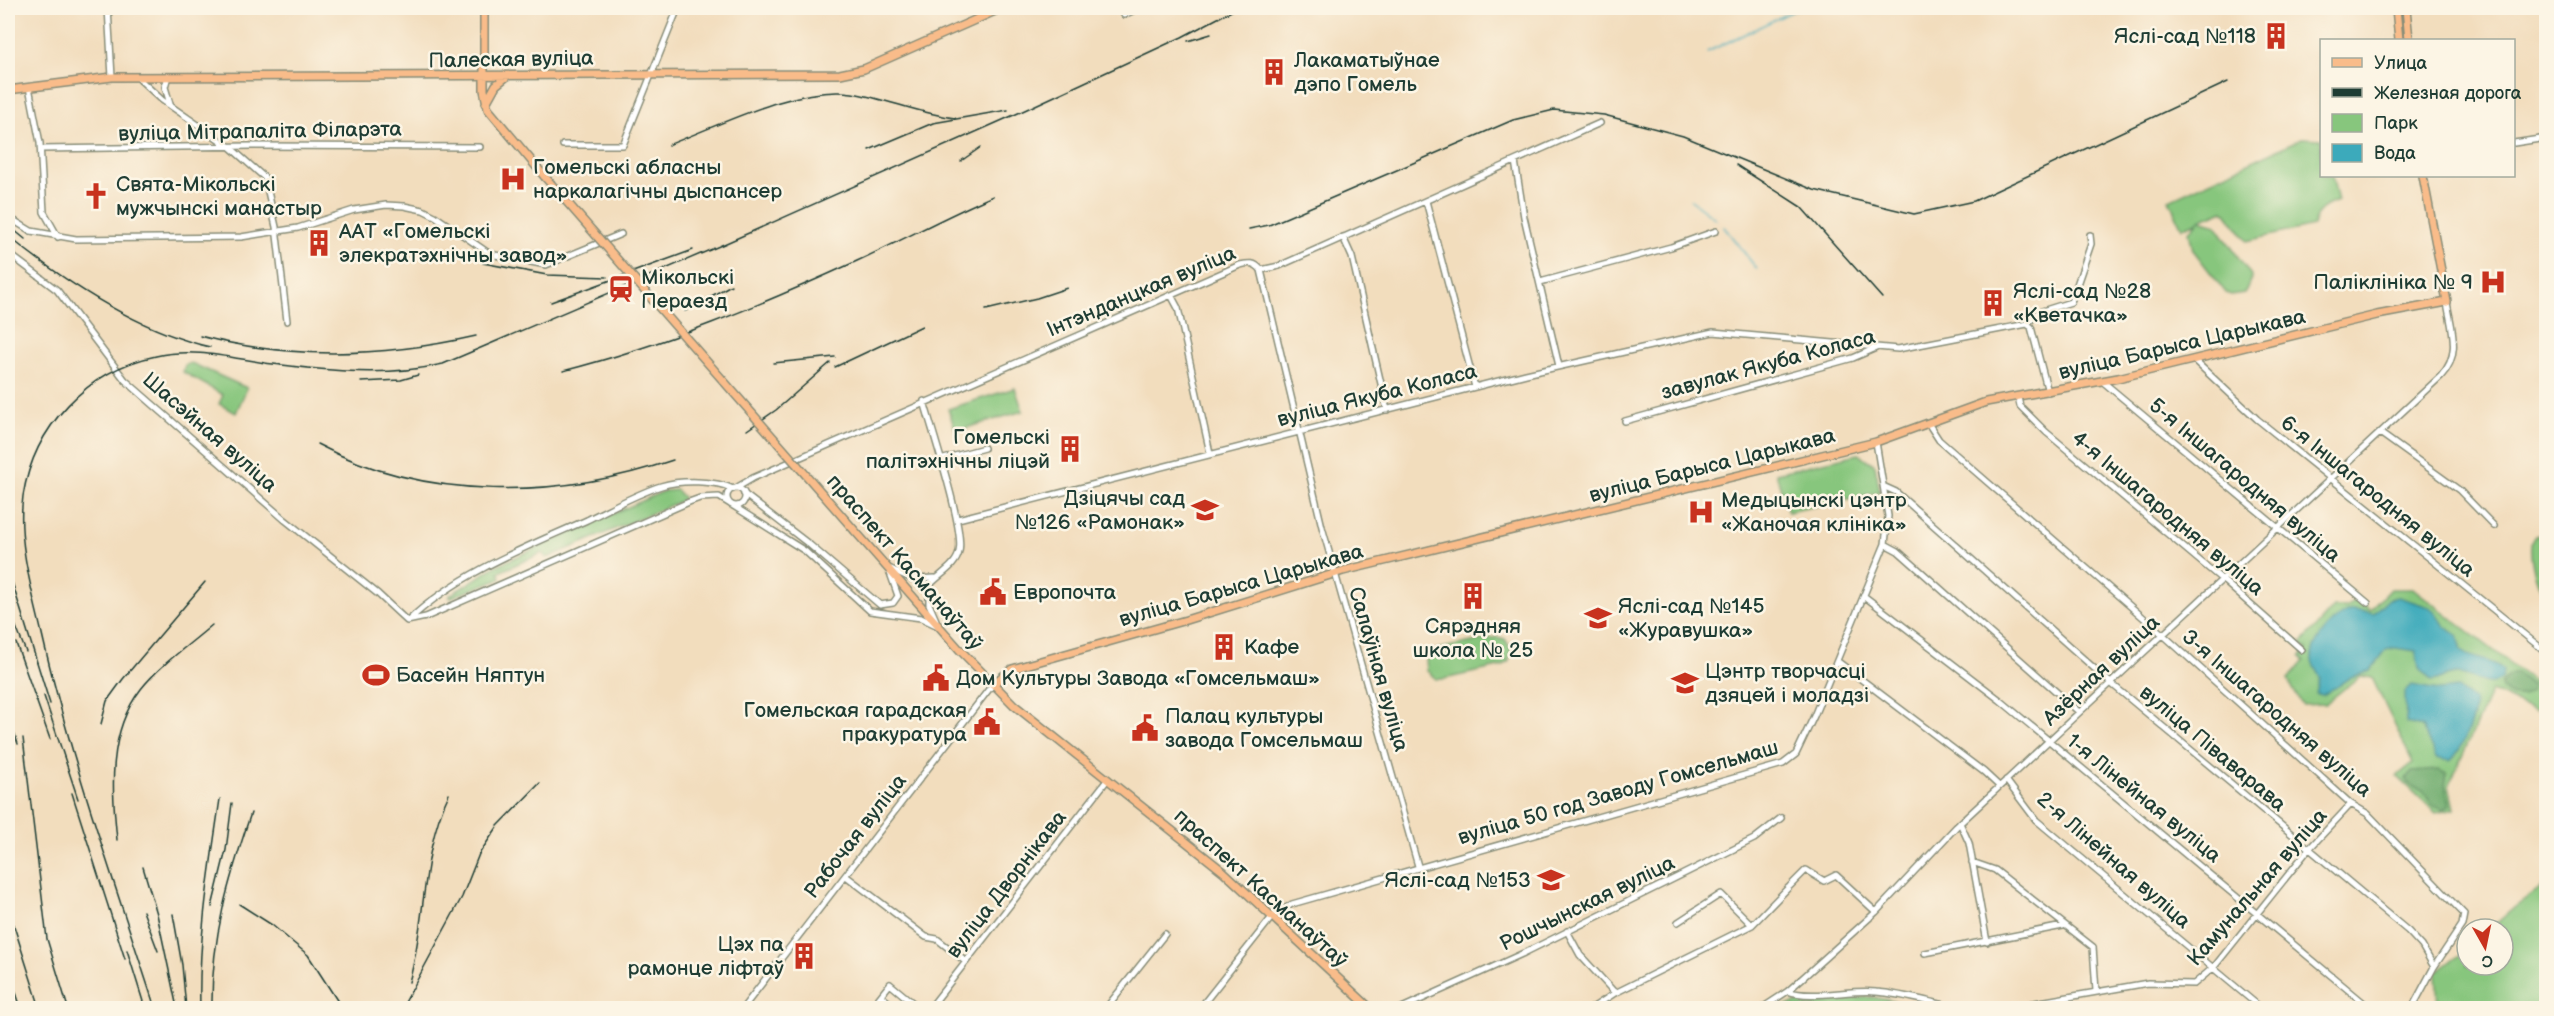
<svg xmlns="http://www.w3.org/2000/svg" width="2554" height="1016" font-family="'Balsamiq Sans',sans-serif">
	<rect width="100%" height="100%" fill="#fcf5e5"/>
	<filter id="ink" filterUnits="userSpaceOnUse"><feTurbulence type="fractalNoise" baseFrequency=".0167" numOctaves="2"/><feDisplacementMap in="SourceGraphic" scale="12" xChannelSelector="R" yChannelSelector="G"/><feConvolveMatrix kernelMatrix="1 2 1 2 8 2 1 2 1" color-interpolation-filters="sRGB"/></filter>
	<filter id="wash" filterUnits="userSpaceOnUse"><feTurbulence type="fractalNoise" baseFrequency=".008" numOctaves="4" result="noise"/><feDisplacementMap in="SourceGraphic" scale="24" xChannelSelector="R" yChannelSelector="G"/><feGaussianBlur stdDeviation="1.35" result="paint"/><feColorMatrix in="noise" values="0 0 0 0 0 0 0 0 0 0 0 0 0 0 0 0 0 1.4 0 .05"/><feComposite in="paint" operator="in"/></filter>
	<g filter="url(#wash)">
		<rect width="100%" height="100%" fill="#f2ddbd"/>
		<path fill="#87c67d" stroke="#538258" stroke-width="1.5" d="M2302 138 2321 139 2322 176H2332L2338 201C2324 206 2316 211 2313 226L2247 241 2224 210 2200 220 2216 225 2250 274 2252 280 2244 293 2231 295 2226 293 2193 250 2189 232 2199 221 2182 228 2169 200Z
			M191 363 247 388 236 413 219 404 223 395 183 372 185 365Z
			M1015 388 1023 411 956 431 948 409Z
			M1858 454 1875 465 1880 492 1788 512 1776 473Z
			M676 490 683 497V500L547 558 542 553 499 572 501 578 450 598V595L496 566 664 491Z
			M2535 535H2542L2545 542 2546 598C2537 587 2524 546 2535 535Z
			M2390 589H2414L2546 691V707L2539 704 2535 711 2491 691 2449 786 2454 809 2436 813 2397 776 2413 763 2372 678 2360 676 2325 704 2302 705 2288 680 2304 661 2300 657 2307 650 2301 644 2334 607H2347L2355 599 2370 610Z
			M1497 637 1505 639 1511 649 1509 661 1503 666 1444 679H1436L1427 671 1426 659 1438 649Z
			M2546 885V1008H2438L2436 972 2467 950V965H2503V929H2490L2515 907Z
			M1872 997 1928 1008H1777L1800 1002Z"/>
		<path fill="#6dab6c" stroke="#467450" stroke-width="1.5" d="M2516 673 2531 685 2532 690C2524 700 2510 697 2502 689L2501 684 2508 676Z
			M2438 770 2447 774 2445 785 2449 805 2443 810 2433 806 2424 793 2409 784 2406 779 2412 772Z"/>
		<path fill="#3caabb" stroke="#2e7478" stroke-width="1.5" d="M2398 597 2426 606 2435 612 2445 626 2458 636 2462 651C2475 662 2492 658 2503 670L2502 679C2487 690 2475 676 2460 674 2446 673 2443 680 2432 681L2419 669 2416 651 2396 648 2386 650 2370 671 2351 677 2323 695 2316 694 2320 678C2318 672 2313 667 2312 661 2310 641 2336 615 2352 610L2374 613 2389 599Z
			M2412 685 2439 690 2458 688 2475 701C2476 714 2461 753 2450 761L2436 758 2422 727 2406 723 2405 692Z"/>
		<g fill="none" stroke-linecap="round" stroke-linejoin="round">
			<path stroke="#3caabb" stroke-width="1.5" d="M1707 52 1799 8
				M1691 200 1716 219
				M1724 227 1757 269"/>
		</g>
	</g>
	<g filter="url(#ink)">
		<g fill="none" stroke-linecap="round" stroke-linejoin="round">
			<defs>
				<path id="minor" d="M108 8 112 77
					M1121 8 1124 15 1139 8
					M168 76 165 87 170 104
					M137 77 162 100 230 147 265 178 276 227 287 321
					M29 87 40 143 44 212 58 237
					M2514 143 2546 138
					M563 145H623L678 8
					M41 149 252 146 480 147
					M1515 161 1524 217 1559 366
					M1426 201 1475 387
					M8 217 31 231 76 239 241 237 298 228 354 210 386 205 404 206 423 210 435 216 490 254 546 265 621 234
					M1343 237 1352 257 1387 410
					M8 253 57 290 125 380 284 519 378 594 407 621 426 617 689 502 700 498 719 497 805 551 870 611 921 618 938 626
					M1261 270 1322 527 1418 866
					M1540 282 1671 247 1716 231
					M1171 295 1178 308 1210 453
					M2027 324 2039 312 2071 302 2091 244 2090 235
					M2194 360 2257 419 2546 652
					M2102 381 2368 603
					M2018 397 2020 406 2046 432 2225 582 2302 650
					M924 401C932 431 965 529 959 552 956 567 938 575 929 586V604L936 620
					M1625 421 1853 358 1876 348
					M1928 423 1939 440 2160 632 2351 804 2368 814 2464 914 2462 925 2434 967 2412 1008
					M2380 433 2459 490 2494 526
					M940 460 984 448
					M1885 487 1896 492 2113 685 2408 931 2422 946 2434 967
					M727 497a9 9 0 1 1 18 0a9 9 0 1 1-18 0Z
					M736 488 753 478 1240 265C1249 263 1255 262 1261 270L1279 266 1600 123
					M744 494 810 545 880 605 893 603 898 596 890 573
					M958 519 1526 374 1713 332 1898 349 2027 324 2031 327 2048 392
					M1885 544 1898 551 2079 712
					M891 569 912 579 935 578
					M1864 596 2000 700 2370 1008
					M409 620C457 574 526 547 587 520 611 508 636 494 661 486 680 480 716 480 733 489
					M1837 661 1984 772 1999 786
					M2006 780 2036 820 2261 1008
					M1960 823 1969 843 1987 942
					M1972 862 1995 870 2093 947 2096 991
					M846 876 926 937 937 939 966 962
					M1790 886 1806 870 1824 881 1836 875 1876 912
					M1678 922 1721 894 1752 925
					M1567 931 1580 955 1615 993
					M1925 953 2063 926
					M1788 991C1810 1000 1851 989 1876 992 1904 994 1932 1003 1959 1008
					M881 996 896 1008
					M743 1008 993 684
					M871 1008 890 984 919 1008
					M930 1008 1108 779
					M1106 1008 1165 934
					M1200 1008 1272 917 1292 904 1783 764 1796 754 1814 716 1885 544 1888 516 1876 442
					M1402 1008 1524 953 1754 839 1781 818
					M1592 1008 1615 993 1752 925 1788 888
					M1762 1008 1788 991 1876 912 1956 827 2441 376C2462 354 2451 328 2447 302
					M2006 1008 2148 983 2194 984 2214 967 2308 850 2351 804"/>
				<path id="major" d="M484 8V90L488 109 545 177
					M2396 8 2399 40
					M2406 8 2409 40
					M8 90 112 77 840 74 864 69 1002 8
					M486 103 496 85 506 77
					M855 531 959 649 1014 705 1224 872 1370 1008
					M993 684 1012 669 1186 620 1343 571 1876 442 1986 402 2118 378 2377 315 2447 302 2423 176"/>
			</defs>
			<use href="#minor" stroke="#888d78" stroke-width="8"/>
			<use href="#major" stroke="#888d78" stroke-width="10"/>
			<use href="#minor" stroke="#fff" stroke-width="5"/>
			<use href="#major" stroke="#f9bc8a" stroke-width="7"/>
			<path stroke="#1f3d34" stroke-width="1.5" d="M1188 41 1211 34
				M668 145C720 125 797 85 852 93 887 99 920 114 955 118
				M869 150 933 123 1008 110
				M961 161 981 147
				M1736 165 1801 207 1882 298
				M8 225 25 239
				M1249 229 1269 225 1513 120 1554 110 1604 115 1683 136 1814 190 1914 214 1974 201 2228 82
				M8 236C64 281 139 331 210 347
				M483 263 547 275 607 277
				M551 302 693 250
				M986 310 1037 298 1067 288
				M685 311 731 285
				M200 336C291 360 384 357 476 336
				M773 363 835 357
				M835 367 922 326
				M563 371C665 345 761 305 857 261 903 240 946 216 993 196
				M361 382 401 380 418 375
				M747 430 776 410 830 363
				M317 444C426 502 559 499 673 460
				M8 569 50 704
				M8 607 26 652
				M16 643 50 739
				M44 696 78 799
				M8 714 18 744
				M101 724 107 701 123 679 205 582
				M23 738 47 939 68 1008
				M72 793 125 959
				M117 840C112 789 107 733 141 689 160 665 189 645 212 625
				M143 867 157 914 177 1008
				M239 904 272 925 308 955 342 1008
				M8 907 40 1008
				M212 907 226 850 232 803
				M143 911 158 951
				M173 914 182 965 186 1008
				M127 950 145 1008
				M8 968 21 1008
				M409 982C427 919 420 854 449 794
				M155 1008C115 884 71 761 42 634 32 591 17 540 23 496 34 427 87 370 156 356 196 347 234 359 273 364 330 371 387 377 443 364L724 244 1014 115 1182 37 1237 8
				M200 1008C198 938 210 868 220 799
				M212 1008C211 937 229 879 251 813
				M402 1008 462 897 479 854 498 826 540 783"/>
			<defs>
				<path id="major-bridge" d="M545 177 855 531"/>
			</defs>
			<use href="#major-bridge" stroke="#888d78" stroke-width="10" stroke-linecap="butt"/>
			<use href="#major-bridge" stroke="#f9bc8a" stroke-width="7"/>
		</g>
	</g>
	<defs>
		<symbol id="building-bare" viewBox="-9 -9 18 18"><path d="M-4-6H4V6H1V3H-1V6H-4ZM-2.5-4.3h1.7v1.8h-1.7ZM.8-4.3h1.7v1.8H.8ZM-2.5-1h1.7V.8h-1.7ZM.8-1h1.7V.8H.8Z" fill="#c8321e" stroke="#fcf5e5" stroke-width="2.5" paint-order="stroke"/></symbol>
		<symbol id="hospital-bare" viewBox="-9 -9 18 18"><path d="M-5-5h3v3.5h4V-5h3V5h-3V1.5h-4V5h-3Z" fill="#c8321e" stroke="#fcf5e5" stroke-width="2.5" paint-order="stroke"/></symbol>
		<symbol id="church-bare" viewBox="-9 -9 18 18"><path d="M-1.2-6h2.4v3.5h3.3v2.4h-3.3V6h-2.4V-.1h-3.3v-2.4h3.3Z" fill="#c8321e" stroke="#fcf5e5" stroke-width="2.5" paint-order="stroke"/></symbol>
		<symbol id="station-bare" viewBox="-9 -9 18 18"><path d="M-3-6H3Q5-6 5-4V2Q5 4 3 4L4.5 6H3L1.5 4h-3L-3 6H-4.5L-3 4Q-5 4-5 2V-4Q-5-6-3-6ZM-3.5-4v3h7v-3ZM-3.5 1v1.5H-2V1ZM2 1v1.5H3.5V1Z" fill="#c8321e" stroke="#fcf5e5" stroke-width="2.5" paint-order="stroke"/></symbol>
		<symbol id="school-bare" viewBox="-9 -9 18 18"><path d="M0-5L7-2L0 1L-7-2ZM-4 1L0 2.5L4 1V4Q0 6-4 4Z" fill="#c8321e" stroke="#fcf5e5" stroke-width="2.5" paint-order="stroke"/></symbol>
		<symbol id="civic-bare" viewBox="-9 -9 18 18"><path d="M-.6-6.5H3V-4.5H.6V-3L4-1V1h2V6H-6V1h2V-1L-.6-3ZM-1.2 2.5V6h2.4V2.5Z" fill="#c8321e" stroke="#fcf5e5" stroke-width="2.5" paint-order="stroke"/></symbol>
		<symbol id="stadium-bare" viewBox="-9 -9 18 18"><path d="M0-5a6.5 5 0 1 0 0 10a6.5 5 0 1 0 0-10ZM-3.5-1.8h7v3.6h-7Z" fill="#c8321e" stroke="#fcf5e5" stroke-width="2.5" paint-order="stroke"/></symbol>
	</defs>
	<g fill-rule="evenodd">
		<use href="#building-bare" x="2257" y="17" width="38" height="38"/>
		<use href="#building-bare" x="1255" y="53" width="38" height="38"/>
		<use href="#hospital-bare" x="494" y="160" width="38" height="38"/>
		<use href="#church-bare" x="77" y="177" width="38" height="38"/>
		<use href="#building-bare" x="300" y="224" width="38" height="38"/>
		<use href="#hospital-bare" x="2474" y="263" width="38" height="38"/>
		<use href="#station-bare" x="602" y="270" width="38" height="38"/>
		<use href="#building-bare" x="1974" y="284" width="38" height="38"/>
		<use href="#building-bare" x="1051" y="430" width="38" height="38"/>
		<use href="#school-bare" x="1186" y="491" width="38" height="38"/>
		<use href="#hospital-bare" x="1682" y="493" width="38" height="38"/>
		<use href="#civic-bare" x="974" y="573" width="38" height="38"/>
		<use href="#building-bare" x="1454" y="577" width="38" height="38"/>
		<use href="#school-bare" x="1579" y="599" width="38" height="38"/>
		<use href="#building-bare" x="1205" y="628" width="38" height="38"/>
		<use href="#stadium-bare" x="357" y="656" width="38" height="38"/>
		<use href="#civic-bare" x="917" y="659" width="38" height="38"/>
		<use href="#school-bare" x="1666" y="664" width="38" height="38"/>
		<use href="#civic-bare" x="968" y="703" width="38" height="38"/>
		<use href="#civic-bare" x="1126" y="709" width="38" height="38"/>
		<use href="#school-bare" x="1532" y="861" width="38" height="38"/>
		<use href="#building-bare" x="785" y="937" width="38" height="38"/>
	</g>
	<g text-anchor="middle" stroke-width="5" stroke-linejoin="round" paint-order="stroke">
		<g font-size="21" fill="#1f3d34" stroke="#fcf5e5" text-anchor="start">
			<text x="2256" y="43" text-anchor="end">Яслі-сад №118</text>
			<text x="1294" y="67">Лакаматыўнае<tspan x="1294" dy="24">дэпо Гомель</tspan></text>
			<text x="533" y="174">Гомельскі абласны<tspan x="533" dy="24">наркалагічны дыспансер</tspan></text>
			<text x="116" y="191">Свята-Мікольскі<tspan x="116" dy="24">мужчынскі манастыр</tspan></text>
			<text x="339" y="238">ААТ «Гомельскі<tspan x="339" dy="24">элекратэхнічны завод»</tspan></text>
			<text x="641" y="284">Мікольскі<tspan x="641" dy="24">Пераезд</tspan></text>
			<text x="2473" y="289" text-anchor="end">Паліклініка № 9</text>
			<text x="2013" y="298">Яслі-сад №28<tspan x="2013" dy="24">«Кветачка»</tspan></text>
			<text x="1050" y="444" text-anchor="end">Гомельскі<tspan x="1050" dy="24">палітэхнічны ліцэй</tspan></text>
			<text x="1185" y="505" text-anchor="end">Дзіцячы сад<tspan x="1185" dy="24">№126 «Рамонак»</tspan></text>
			<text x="1721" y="507">Медыцынскі цэнтр<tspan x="1721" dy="24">«Жаночая клініка»</tspan></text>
			<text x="1013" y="599">Европочта</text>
			<text x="1618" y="613">Яслі-сад №145<tspan x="1618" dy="24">«Журавушка»</tspan></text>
			<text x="1473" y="633" text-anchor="middle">Сярэдняя<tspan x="1473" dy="24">школа № 25</tspan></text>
			<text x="1244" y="654">Кафе</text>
			<text x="1705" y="678">Цэнтр творчасці<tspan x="1705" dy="24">дзяцей і моладзі</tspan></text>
			<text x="396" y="682">Басейн Няптун</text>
			<text x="956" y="685">Дом Культуры Завода «Гомсельмаш»</text>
			<text x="967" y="717" text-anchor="end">Гомельская гарадская<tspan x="967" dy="24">пракуратура</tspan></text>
			<text x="1165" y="723">Палац культуры<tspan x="1165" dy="24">завода Гомсельмаш</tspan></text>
			<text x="1531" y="887" text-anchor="end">Яслі-сад №153</text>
			<text x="784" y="951" text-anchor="end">Цэх па<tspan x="784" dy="24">рамонце ліфтаў</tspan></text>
		</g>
		<g font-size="21" fill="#1f3d34" stroke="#fcf5e5">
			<text transform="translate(511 59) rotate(-1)" y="7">Палеская вуліца</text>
			<text transform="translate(260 131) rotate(-1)" y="7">вуліца Мітрапаліта Філарэта</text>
			<text transform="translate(1141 291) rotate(-23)" y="7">Інтэнданцкая вуліца</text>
			<text transform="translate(2182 344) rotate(-13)" y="7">вуліца Барыса Царыкава</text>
			<text transform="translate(1768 364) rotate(-15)" y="7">завулак Якуба Коласа</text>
			<text transform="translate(1377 395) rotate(-14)" y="7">вуліца Якуба Коласа</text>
			<text transform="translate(210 432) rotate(41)" y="7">Шасэйная вуліца</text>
			<text transform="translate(1712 465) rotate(-14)" y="7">вуліца Барыса Царыкава</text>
			<text transform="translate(2245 480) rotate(40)" y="7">5-я Іншагародняя вуліца</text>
			<text transform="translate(2378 496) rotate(39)" y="7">6-я Іншагародняя вуліца</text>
			<text transform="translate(2168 513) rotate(40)" y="7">4-я Іншагародняя вуліца</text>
			<text transform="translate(905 562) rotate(49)" y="7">праспект Касманаўтаў</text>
			<text transform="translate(1241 585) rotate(-16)" y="7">вуліца Барыса Царыкава</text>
			<text transform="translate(1379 669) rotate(74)" y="7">Салаўіная вуліца</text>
			<text transform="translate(2101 670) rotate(-43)" y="7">Азёрная вуліца</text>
			<text transform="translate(2277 713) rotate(41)" y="7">3-я Іншагародняя вуліца</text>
			<text transform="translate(2213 748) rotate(40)" y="7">вуліца Піваварава</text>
			<text transform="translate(1618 792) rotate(-16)" y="7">вуліца 50 год Заводу Гомсельмаш</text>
			<text transform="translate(2144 798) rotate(39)" y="7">1-я Лінейная вуліца</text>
			<text transform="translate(855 836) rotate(-52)" y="7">Рабочая вуліца</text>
			<text transform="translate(2114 860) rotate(41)" y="7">2-я Лінейная вуліца</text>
			<text transform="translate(1006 884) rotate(-52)" y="7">вуліца Дворнікава</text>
			<text transform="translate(2257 887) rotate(-49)" y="7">Камунальная вуліца</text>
			<text transform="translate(1261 888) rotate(42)" y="7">праспект Касманаўтаў</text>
			<text transform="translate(1587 903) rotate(-26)" y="7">Рошчынская вуліца</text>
		</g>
	</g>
	<rect width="2554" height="1016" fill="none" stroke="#fcf5e5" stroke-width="30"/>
	<rect x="2320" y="39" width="195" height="138" fill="#fcf5e5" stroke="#a4ab9e" stroke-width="1.5"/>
	<rect x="2332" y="58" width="30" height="9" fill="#f9bc8a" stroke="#a4ab9e" stroke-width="1.5"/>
	<text x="2374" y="69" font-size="18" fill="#1f3d34">Улица</text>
	<rect x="2332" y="88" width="30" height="9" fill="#1f3d34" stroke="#a4ab9e" stroke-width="1.5"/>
	<text x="2374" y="99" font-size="18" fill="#1f3d34">Железная дорога</text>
	<rect x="2332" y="114" width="30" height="18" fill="#87c67d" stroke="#a4ab9e" stroke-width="1.5"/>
	<text x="2374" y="129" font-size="18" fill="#1f3d34">Парк</text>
	<rect x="2332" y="144" width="30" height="18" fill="#3caabb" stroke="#a4ab9e" stroke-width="1.5"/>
	<text x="2374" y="159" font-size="18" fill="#1f3d34">Вода</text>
	<g transform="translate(2485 947) rotate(171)"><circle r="28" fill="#fcf5e5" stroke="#a4ab9e" stroke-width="1.5"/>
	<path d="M0-4.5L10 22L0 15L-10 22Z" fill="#c8321e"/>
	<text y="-9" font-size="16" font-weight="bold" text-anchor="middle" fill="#1f3d34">С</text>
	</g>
</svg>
